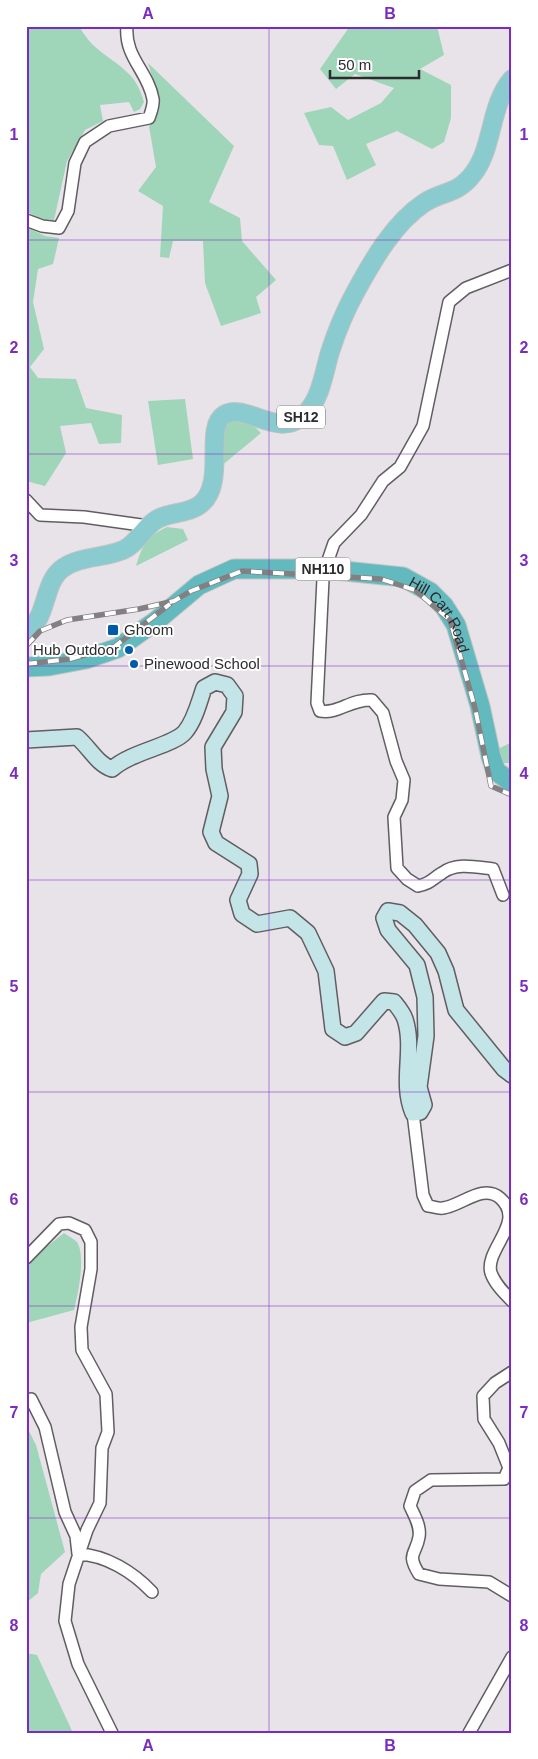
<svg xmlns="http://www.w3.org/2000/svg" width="538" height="1759" font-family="Arial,sans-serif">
	<rect width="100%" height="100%" fill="#e8e3e9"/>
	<path fill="#9fd5b9" d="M26 26H79C94 53 110 55 129 74 137 82 141 92 144 102L140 109 134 112 129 102 100 105 103 121 85 130 67 161 54 220 40 219 26 211Z
		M350 26H437L444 55 420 69 451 85V118L444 142 432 149 397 131 366 144 376 165 347 180 333 146 319 145 304 113 331 107 348 120 381 103 394 88 355 74 336 89 320 69Z
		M148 63 234 146 209 202 240 218 242 241 276 280 256 297 261 313 221 326 205 283 203 241H173L169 258 160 257 163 206 138 191 156 167 149 126C167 104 155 88 148 63Z
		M26 227 45 236 59 238 53 264 38 269 33 302 44 349 30 367 38 378 76 379 86 408 122 415 121 443 99 444 91 423 60 426 66 453 45 486 26 481Z
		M185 399 193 459 158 465 148 401Z
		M231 419 250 422 261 433 220 467 221 426Z
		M167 527 183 529 188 540 136 566C143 544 146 537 167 527Z
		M512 742V763H504L498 749Z
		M64 1233C68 1236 74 1239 77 1242 86 1256 78 1295 74 1310L26 1323V1263Z
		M26 1425 36 1445 65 1552 41 1574 38 1593 26 1603Z
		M26 1653 37 1655 73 1733H26Z"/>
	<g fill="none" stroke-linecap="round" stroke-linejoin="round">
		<defs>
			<path id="minor" d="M26 220 42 226 59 228 68 211 75 163 85 142 109 126 149 118C151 112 154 105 153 99 148 71 124 57 127 26
				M26 500 40 515 84 517 148 526
				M325 569 334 543 361 515 383 481 400 467 423 426 449 302 466 288 512 270
				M323 579 317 703 320 711C339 714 350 699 372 700L383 713 396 761 404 780 402 800 394 817 397 868 407 879 418 886C431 883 431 880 442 873 456 862 476 867 493 869L503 895
				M413 1113 423 1195 428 1206C432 1206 438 1209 443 1208 461 1206 483 1183 500 1198 527 1222 484 1249 491 1273 495 1284 504 1293 512 1301
				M26 1258 59 1224 69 1223 85 1230 91 1242V1269L81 1327 82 1350 106 1394 108 1432 102 1448 100 1503 87 1530 69 1584 65 1621 78 1664 112 1733
				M512 1372 495 1383 483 1396 484 1419 499 1443 509 1468 504 1479 431 1480 415 1491 410 1506C414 1515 421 1526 419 1537 416 1555 406 1553 419 1574L439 1579 489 1582 512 1596
				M31 1399 45 1427 65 1512 76 1536 78 1554C106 1555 133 1572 152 1592
				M469 1733 512 1657"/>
			<path id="secondary" d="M26 740 77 737C90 748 97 764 112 769 132 751 173 746 185 732 195 720 199 702 204 688L215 682 227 685 235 696 234 712 213 747 214 769 220 796 211 832 216 843 249 864 250 874 238 900 242 914 257 924 290 918 308 933 326 971 333 1029 345 1037 356 1033 384 1001 394 1002C398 1007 403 1013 405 1019 415 1050 400 1082 413 1113L420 1112 424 1105 419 1087 426 1036 425 997 417 965 388 930 384 918 388 911 400 913 415 925 438 953 446 971 456 1010 504 1069 512 1075"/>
			<path id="primary" d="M26 636C30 630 35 625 38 619 47 603 47 579 63 568 80 556 104 558 123 550 136 545 143 528 156 520 169 511 189 515 202 503 226 481 204 428 224 415 246 401 279 442 306 413 321 398 324 372 330 352 337 330 345 311 356 291 373 260 394 223 424 203 442 191 457 195 473 174 494 147 489 106 512 79"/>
			<g id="trunk">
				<path id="s1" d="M26 667 49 666 86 659 118 648 156 621 199 585 234 569H325L403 577 430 592 444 606 456 625 480 706 491 757 496 771 512 783"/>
			</g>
		</defs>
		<use href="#minor" stroke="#615d62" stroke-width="14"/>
		<use href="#secondary" stroke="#615d62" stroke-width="18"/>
		<use href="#primary" stroke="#c4c4c4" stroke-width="20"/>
		<use href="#trunk" stroke="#c4c4c4" stroke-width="21"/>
		<use href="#minor" stroke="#fff" stroke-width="11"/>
		<use href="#secondary" stroke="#c4e5e7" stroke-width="15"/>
		<use href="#primary" stroke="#89cbce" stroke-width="18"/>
		<use href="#trunk" stroke="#62babe" stroke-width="19"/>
		<defs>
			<path id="rail" d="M26 646 40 631 67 620 139 609 174 601 191 591 242 571 381 579 415 590 450 620 475 708 491 786 512 795
				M26 664 70 659 114 647 170 604"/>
		</defs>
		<use href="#rail" stroke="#838084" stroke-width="5.5"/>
		<use href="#rail" stroke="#fff" stroke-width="4" stroke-dasharray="11" stroke-linecap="butt"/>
		<defs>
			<path id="minor-bridge" d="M323 579 325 569"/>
		</defs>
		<use href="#minor-bridge" stroke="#615d62" stroke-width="14" stroke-linecap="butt"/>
		<use href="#minor-bridge" stroke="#fff" stroke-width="11"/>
	</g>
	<path fill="none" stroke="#7b2cbf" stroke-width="1" stroke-opacity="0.55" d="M269 26V1733M26 240H512M26 454H512M26 666H512M26 880H512M26 1092H512M26 1306H512M26 1518H512"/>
	<g fill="#005ba9" stroke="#fff" stroke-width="2">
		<rect x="107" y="624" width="12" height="12" rx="2.5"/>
		<circle cx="129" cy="650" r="5"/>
		<circle cx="134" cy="664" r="5"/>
	</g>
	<g text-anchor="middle" stroke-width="4" stroke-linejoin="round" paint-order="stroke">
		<g fill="#fff" stroke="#6b6b6c" stroke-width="1">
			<rect x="277" y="405.5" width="48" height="23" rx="4"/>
			<rect x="295.5" y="557.5" width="55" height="23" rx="4"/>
		</g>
		<g font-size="14" font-weight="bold" fill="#2c2b2d">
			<text x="301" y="422">SH12</text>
			<text x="323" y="574">NH110</text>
		</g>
		<g font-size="15" fill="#2c2b2d" stroke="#fff">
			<text dy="5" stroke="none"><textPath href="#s1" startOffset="460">Hill Cart Road</textPath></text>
		</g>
		<g font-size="15" fill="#2c2b2d" stroke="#fff" text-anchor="start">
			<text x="124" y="635">Ghoom</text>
			<text x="119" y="655" text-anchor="end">Hub Outdoor</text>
			<text x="144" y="669">Pinewood School</text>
		</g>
	</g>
	<rect width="538" height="1759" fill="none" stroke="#ffffff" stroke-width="55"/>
	<path d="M330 70v8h89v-8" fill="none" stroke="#2c2b2d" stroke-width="2.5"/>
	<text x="338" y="70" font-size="15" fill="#2c2b2d" stroke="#ffffff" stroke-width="4" paint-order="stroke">50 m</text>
	<rect x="28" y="28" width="482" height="1704" fill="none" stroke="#7b2cbf" stroke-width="2"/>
	<g font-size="16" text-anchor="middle" font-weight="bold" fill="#7b2cbf">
		<text x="148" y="19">A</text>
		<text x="390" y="19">B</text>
		<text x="14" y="140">1</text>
		<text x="524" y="140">1</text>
		<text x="14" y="353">2</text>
		<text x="524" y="353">2</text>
		<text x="14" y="566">3</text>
		<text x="524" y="566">3</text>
		<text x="14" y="779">4</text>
		<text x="524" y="779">4</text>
		<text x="14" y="992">5</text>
		<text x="524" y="992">5</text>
		<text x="14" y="1205">6</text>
		<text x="524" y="1205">6</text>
		<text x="14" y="1418">7</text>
		<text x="524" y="1418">7</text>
		<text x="14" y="1631">8</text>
		<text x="524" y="1631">8</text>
		<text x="148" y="1751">A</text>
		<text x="390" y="1751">B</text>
	</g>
</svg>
